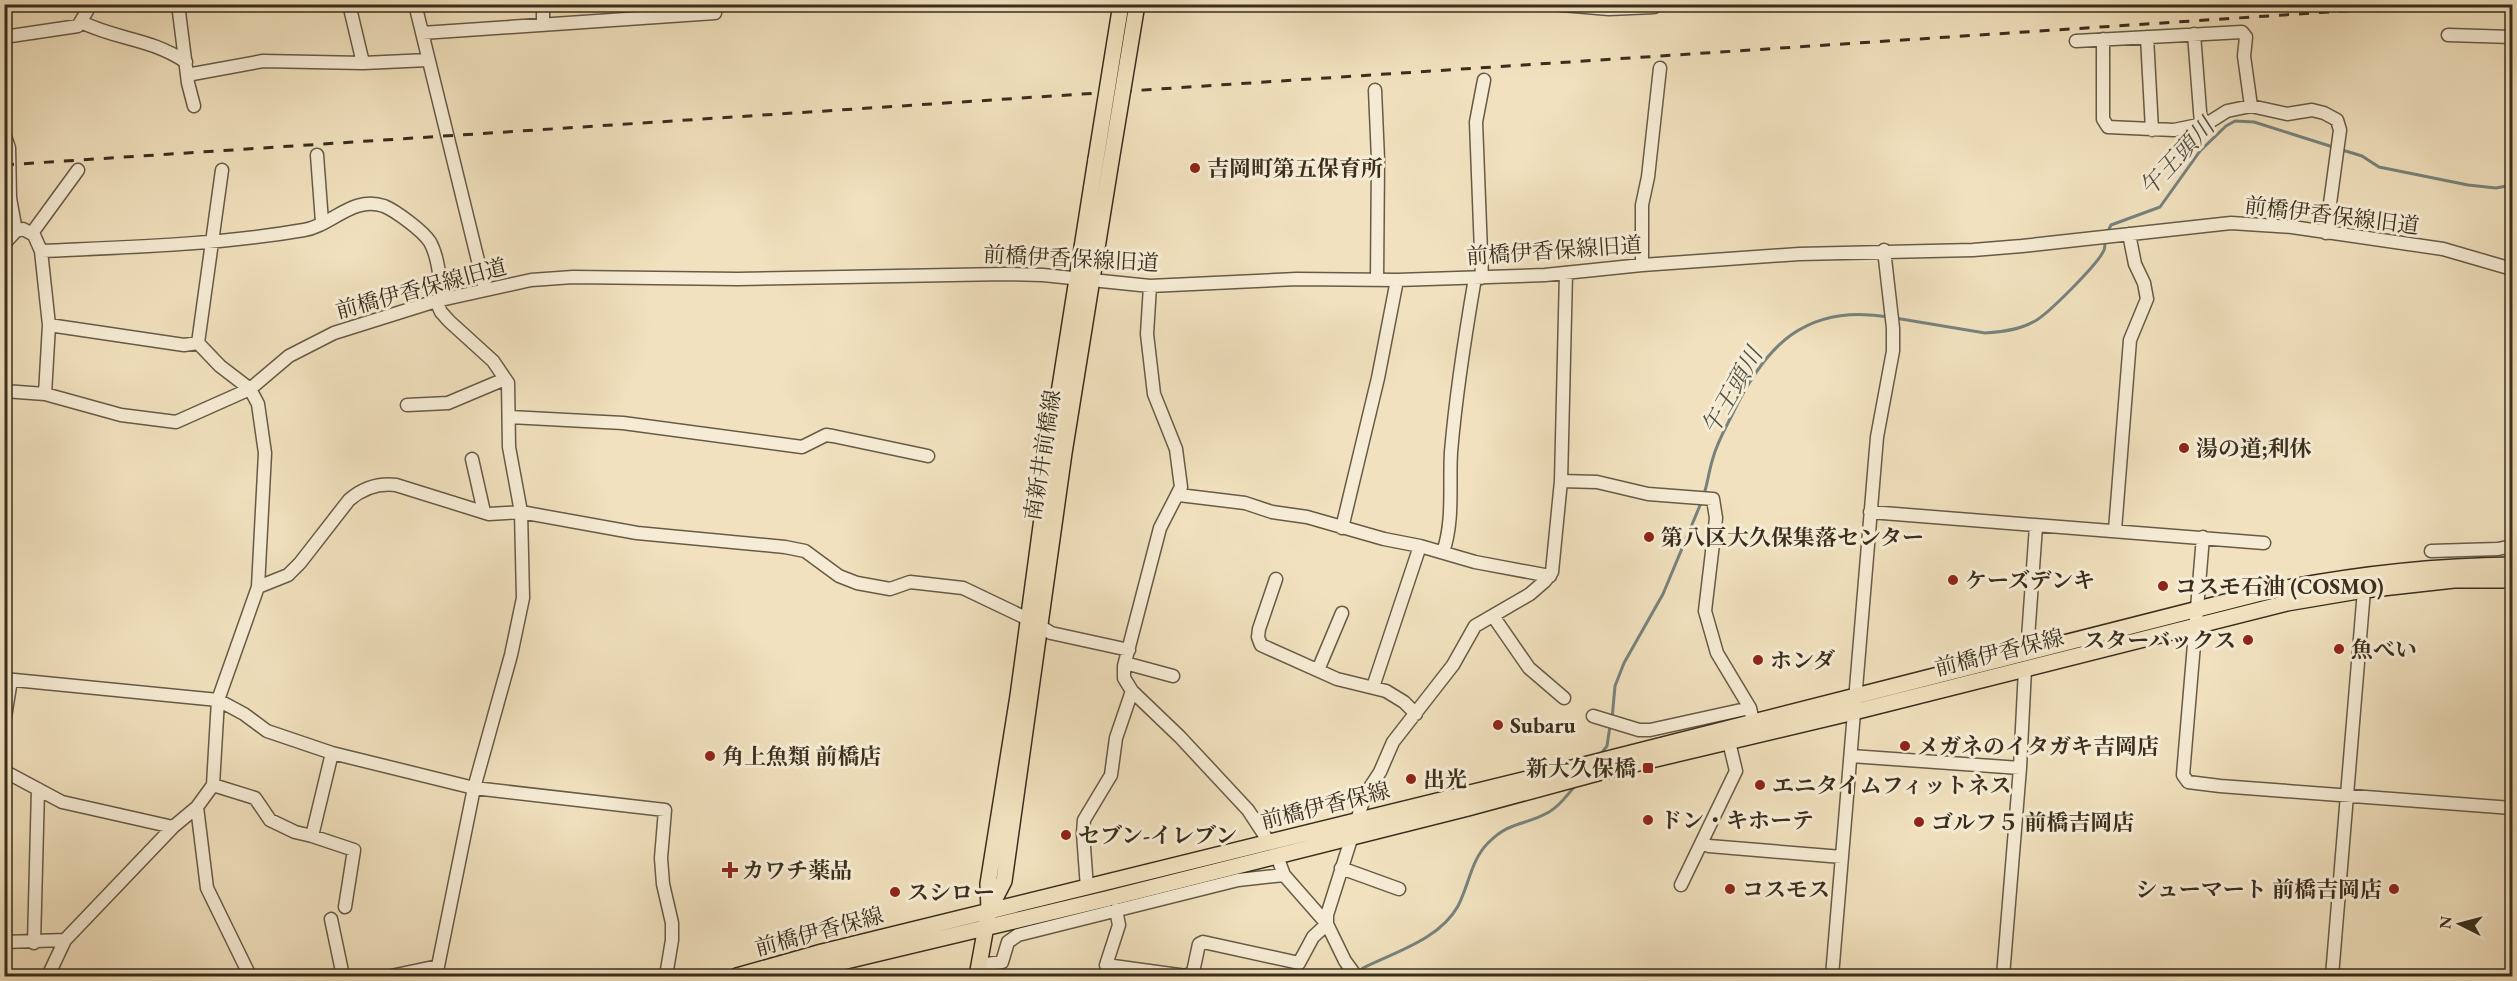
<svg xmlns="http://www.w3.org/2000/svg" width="2517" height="981" font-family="'EB Garamond','Noto Serif JP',serif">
	<rect width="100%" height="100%" fill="#f1e1be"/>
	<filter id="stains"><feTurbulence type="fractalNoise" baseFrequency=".00333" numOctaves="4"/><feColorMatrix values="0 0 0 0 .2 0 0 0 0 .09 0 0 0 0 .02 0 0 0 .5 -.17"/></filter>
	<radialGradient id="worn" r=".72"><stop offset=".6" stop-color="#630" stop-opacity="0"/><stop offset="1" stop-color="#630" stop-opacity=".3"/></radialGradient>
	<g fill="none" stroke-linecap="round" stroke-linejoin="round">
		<path stroke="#77827d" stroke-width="3" d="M2339 149 2362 156 2379 167 2468 185 2496 188 2512 185
			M2106 235 2111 225 2160 207 2200 151 2226 126 2235 121 2254 122 2333 147
			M1895 318 1985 333C2002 332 2020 330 2035 321 2048 314 2099 263 2104 250 2105 248 2105 244 2105 241
			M1704 494C1708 482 1709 470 1713 458 1717 443 1725 429 1732 415 1765 345 1806 303 1889 317
			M1612 719 1615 686 1624 663 1663 594 1701 503
			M1600 755 1607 746 1610 726
			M1358 973 1363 968C1395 952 1440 939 1458 906 1469 885 1471 860 1488 843 1511 820 1525 826 1549 812 1560 806 1567 795 1575 786"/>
		<defs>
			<path id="minor" d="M178 4 188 83 194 106
				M349 4 363 63
				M415 4 485 289
				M543 4V23
				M1550 4 1609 9 1654 7V4
				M81 22C118 40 150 38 186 62
				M422 33 715 13
				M2194 34 2201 124
				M2448 35 2512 37
				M4 37 78 26 87 11 84 4
				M2147 37 2152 130
				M2103 39V119L2108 127 2174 130 2208 123 2227 111 2251 106 2287 114 2312 110 2324 113 2337 120 2340 130 2326 233
				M2076 41 2242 32 2246 37 2244 56 2251 106
				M187 75 263 61 363 63 428 60
				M1375 90 1378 159 1377 280
				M4 133 9 148 10 198 16 231 4 244
				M317 155 322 222
				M222 170 198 343 220 366 250 389 258 404 265 453 258 587 218 700 213 785 197 807 207 888 250 976
				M16 231 23 229 34 235 41 251 49 325 45 394
				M32 233 78 170
				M41 251C128 247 217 245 304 230 331 226 353 195 384 206 396 211 423 231 430 242 439 258 440 282 442 300
				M1642 265V205L1648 177 1660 68
				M1482 278 1476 122 1484 80
				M1150 286 1147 334 1154 394 1176 449 1181 487 1160 528 1124 666V678L1132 691 1180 737 1248 810 1269 842
				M49 325 184 345 198 343
				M4 391 45 394 121 415 176 422 250 389 289 356 334 333 436 301 531 280 573 277 738 279 1005 274 1043 275 1150 286 1297 279 1397 280 1545 275 1642 265 1799 254 1973 250 2022 246 2231 223 2292 227 2443 249 2512 269
				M407 405 448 403 505 379
				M510 417 623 423 802 447 826 435 833 436 928 456
				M472 459 484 512
				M1561 481 1597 482 1648 494 1713 499 1716 518 1705 611 1717 653 1750 708 1753 721
				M1179 495 1245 503 1272 512 1307 517 1384 539 1420 546 1475 562 1550 576
				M1870 512 2264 543
				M1342 528 1378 378 1397 280
				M2115 530 2130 340 2147 299 2144 283 2135 264 2129 234
				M2203 537 2183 775 2188 782 2220 786 2512 808
				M2431 551 2498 549 2512 546
				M1443 552C1454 521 1449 484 1451 452 1456 393 1465 336 1475 278
				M1276 579 1259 629 1258 637 1261 645 1337 679 1386 691 1404 702 1416 714
				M258 587 288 575 300 563 349 500C363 488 378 483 396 485L489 514 521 512 637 533 785 547 805 551 839 576 857 583 890 589 910 582 963 588 1028 619 1051 633 1129 650
				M1493 616 1529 668 1564 698
				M2029 651 2028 638 2036 526
				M1125 663 1173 676
				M1318 670 1342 613
				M4 679 218 700 244 714 267 731 332 753 474 788 665 810 661 858 663 884 672 923V940L666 976
				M1373 687 1420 546
				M1593 716 1639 730H1650L1750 708
				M4 723 11 680
				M1851 756 2020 768
				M4 771 62 802 173 827
				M213 785 255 798 270 820 295 832 312 836 354 850 345 907
				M312 836 332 753
				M1702 842 1709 846 1842 857
				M1277 856 1284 875 1327 924 1345 961 1356 976
				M1341 868 1399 889
				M1681 885 1736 771 1729 742
				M1087 888 1083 833 1084 820 1111 775 1116 738 1132 691
				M1116 910 1119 925 1106 965 1186 976 1193 972 1199 944 1203 942 1299 963 1313 937 1327 924V915L1365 795 1380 772 1393 742 1453 665 1475 626 1530 594 1545 581 1552 572 1561 481 1566 273
				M331 919 343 976
				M4 942 65 940
				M34 943 38 789
				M979 965 1002 962 1008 942 1018 935 1238 880 1284 875
				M48 976 65 940 173 827 197 807
				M391 976 438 966
				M436 976 474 788 511 655 523 598 521 512 509 447 508 383 493 361 449 321 441 312 436 301
				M1832 976 1877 437 1893 351V328L1884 250
				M2003 976 2020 768 2025 669
				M2332 976 2364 590"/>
			<path id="major" d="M989 910 988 884 1018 696 1059 393 1096 159
				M737 976 822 952 1576 767 2257 594C2342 576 2426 566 2512 565
				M783 976 1110 898 1468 808 1605 771 1854 712 2287 603 2364 590 2454 580H2512
				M977 976 989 910 1004 881 1064 453 1111 161"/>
		</defs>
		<use href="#minor" stroke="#675b46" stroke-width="15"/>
		<use href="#major" stroke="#392e1e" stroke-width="18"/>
		<use href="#minor" stroke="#f6ecd5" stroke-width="12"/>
		<use href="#major" stroke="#f1e1be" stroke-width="15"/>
		<path stroke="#392e1e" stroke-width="3" stroke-dasharray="10 10" stroke-linecap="butt" d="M4 165 2450 4"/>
		<defs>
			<path id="major-bridge" d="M1096 159 1121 4
				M1111 161 1137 4"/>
		</defs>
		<use href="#major-bridge" stroke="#392e1e" stroke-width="18" stroke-linecap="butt"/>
		<use href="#major-bridge" stroke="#f1e1be" stroke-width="15"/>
	</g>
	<g fill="#8f2418" stroke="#f6ecd5" stroke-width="2">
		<circle cx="1195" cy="168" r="6"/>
		<circle cx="2184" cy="448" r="6"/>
		<circle cx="1649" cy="537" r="6"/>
		<circle cx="1953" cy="580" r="6"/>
		<circle cx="2163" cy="586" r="6"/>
		<circle cx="2248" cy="640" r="6"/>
		<circle cx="2339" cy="649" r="6"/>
		<circle cx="1758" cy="660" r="6"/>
		<circle cx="1498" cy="725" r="6"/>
		<circle cx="1905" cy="746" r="6"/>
		<circle cx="710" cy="756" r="6"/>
		<rect x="1642" y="762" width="12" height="12" rx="3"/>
		<circle cx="1411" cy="779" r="6"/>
		<circle cx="1760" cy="785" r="6"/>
		<circle cx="1648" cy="820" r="6"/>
		<circle cx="1919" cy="822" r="6"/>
		<circle cx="1066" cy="835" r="6"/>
		<path d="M727 861h6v6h6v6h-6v6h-6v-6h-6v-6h6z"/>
		<circle cx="1730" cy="889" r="6"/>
		<circle cx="2394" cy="889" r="6"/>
		<circle cx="895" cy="892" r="6"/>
	</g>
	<g text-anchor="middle" stroke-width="6" stroke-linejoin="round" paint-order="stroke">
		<g font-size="22" font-weight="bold" fill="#392e1e" stroke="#f6ecd5" text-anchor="start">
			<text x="1207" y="176">吉岡町第五保育所</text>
			<text x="2196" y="456">湯の道;利休</text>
			<text x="1661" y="545">第八区大久保集落センター</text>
			<text x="1965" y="588">ケーズデンキ</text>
			<text x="2175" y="594">コスモ石油 (COSMO)</text>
			<text x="2236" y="648" text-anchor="end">スターバックス</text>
			<text x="2351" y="657">魚べい</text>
			<text x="1770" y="668">ホンダ</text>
			<text x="1510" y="733">Subaru</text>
			<text x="1917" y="754">メガネのイタガキ吉岡店</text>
			<text x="722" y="764">角上魚類 前橋店</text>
			<text x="1636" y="776" text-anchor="end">新大久保橋</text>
			<text x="1423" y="787">出光</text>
			<text x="1772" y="793">エニタイムフィットネス</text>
			<text x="1660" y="828">ドン・キホーテ</text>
			<text x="1931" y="830">ゴルフ５ 前橋吉岡店</text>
			<text x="1078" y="843">セブン-イレブン</text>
			<text x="742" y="878">カワチ薬品</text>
			<text x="1742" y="897">コスモス</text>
			<text x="2382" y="897" text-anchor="end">シューマート 前橋吉岡店</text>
			<text x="907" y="900">スシロー</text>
		</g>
		<g font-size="22" fill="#392e1e" stroke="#f6ecd5">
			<text transform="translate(2332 215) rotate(7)" y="8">前橋伊香保線旧道</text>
			<text transform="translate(1554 250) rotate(-4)" y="8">前橋伊香保線旧道</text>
			<text transform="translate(1071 258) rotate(3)" y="8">前橋伊香保線旧道</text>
			<text transform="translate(421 288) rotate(-15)" y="8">前橋伊香保線旧道</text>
			<text transform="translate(1042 455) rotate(-81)" y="8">南新井前橋線</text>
			<text transform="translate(1999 652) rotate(-14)" y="8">前橋伊香保線</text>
			<text transform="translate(1325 805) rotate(-14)" y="8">前橋伊香保線</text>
			<text transform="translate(819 931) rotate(-15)" y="8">前橋伊香保線</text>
		</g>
		<g font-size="24" font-style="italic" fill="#535146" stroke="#f6ecd5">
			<text transform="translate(2177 157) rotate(-47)" y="8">午王頭川</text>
			<text transform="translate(1732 391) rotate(-60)" y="8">午王頭川</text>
		</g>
	</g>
	<rect width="2517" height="981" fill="none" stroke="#f1e1be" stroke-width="24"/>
	<rect x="6" y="6" width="2505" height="969" fill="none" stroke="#392e1e" stroke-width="3"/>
	<rect x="12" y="12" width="2493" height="957" fill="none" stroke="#392e1e" stroke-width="1.5"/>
	<g transform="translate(2460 924) rotate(276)" stroke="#f6ecd5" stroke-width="4.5" paint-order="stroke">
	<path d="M0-4.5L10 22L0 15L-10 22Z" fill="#392e1e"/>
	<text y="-9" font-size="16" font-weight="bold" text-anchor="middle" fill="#392e1e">N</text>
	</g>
	<rect width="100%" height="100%" filter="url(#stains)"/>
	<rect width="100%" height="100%" fill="url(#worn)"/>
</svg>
